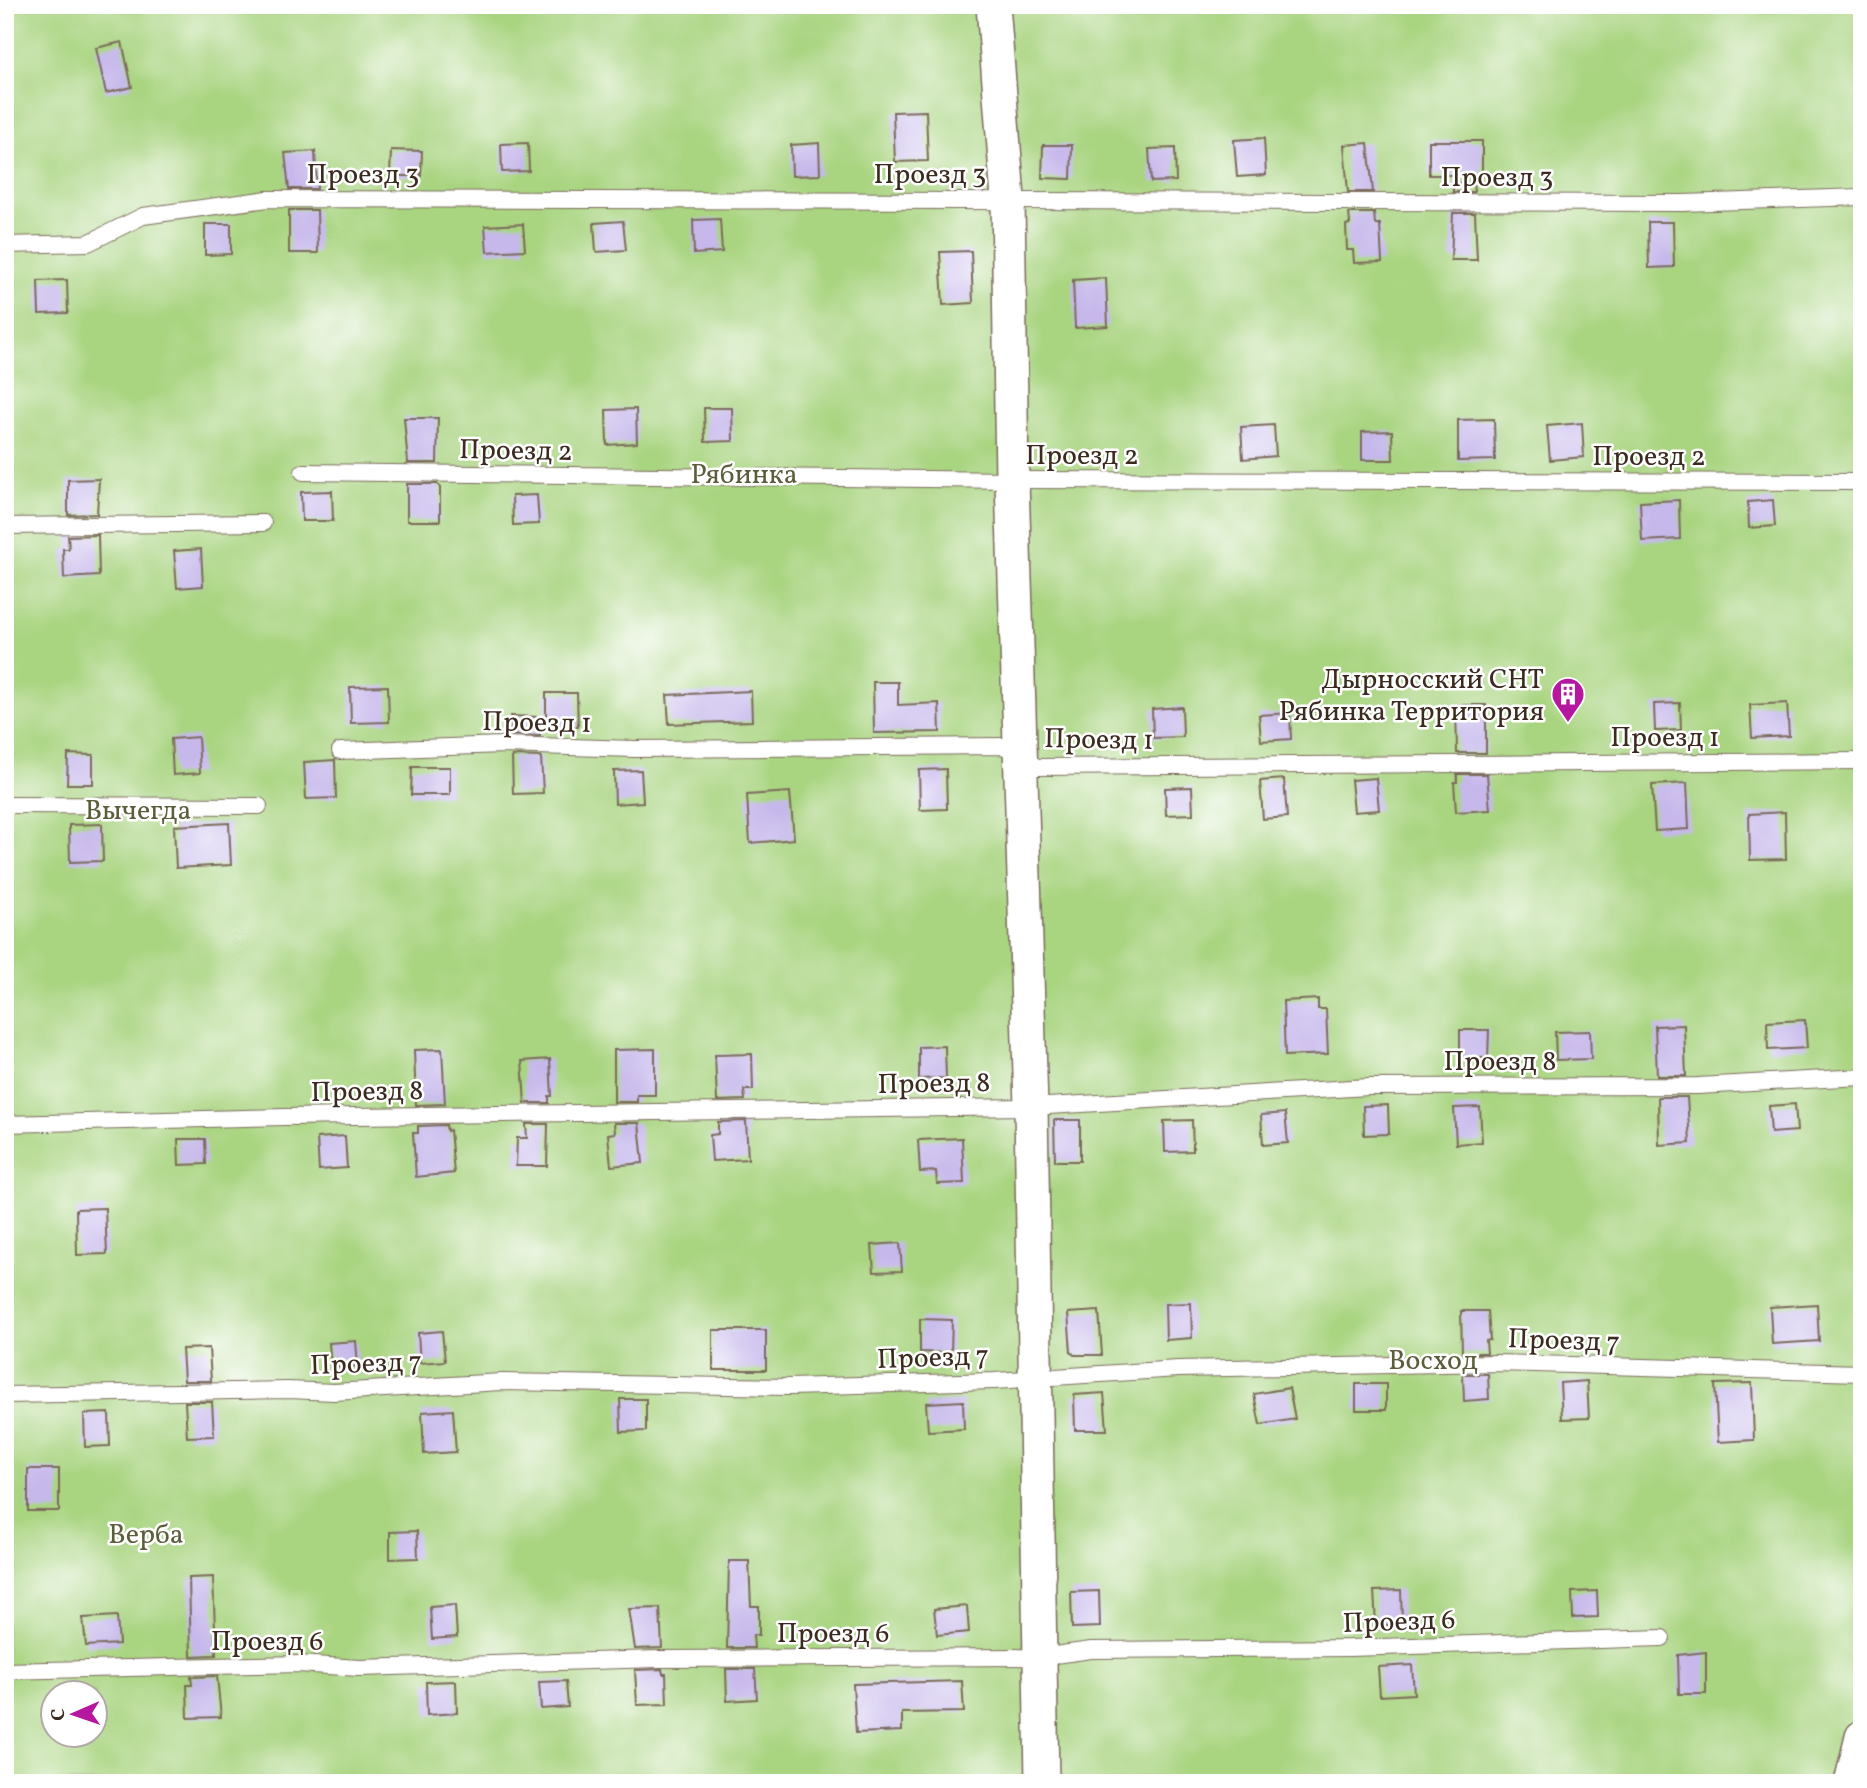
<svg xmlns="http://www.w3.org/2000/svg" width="1867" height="1788" font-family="Vollkorn,serif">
	<rect width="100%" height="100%" fill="#fff"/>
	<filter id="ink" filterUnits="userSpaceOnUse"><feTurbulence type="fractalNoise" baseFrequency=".0143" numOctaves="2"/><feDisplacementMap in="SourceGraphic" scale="14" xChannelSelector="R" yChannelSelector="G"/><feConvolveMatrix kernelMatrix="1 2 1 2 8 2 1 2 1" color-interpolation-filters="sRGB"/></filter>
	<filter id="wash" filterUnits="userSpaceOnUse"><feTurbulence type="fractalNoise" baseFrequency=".00686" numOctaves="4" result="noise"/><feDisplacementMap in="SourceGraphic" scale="28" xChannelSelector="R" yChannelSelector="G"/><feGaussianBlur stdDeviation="1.57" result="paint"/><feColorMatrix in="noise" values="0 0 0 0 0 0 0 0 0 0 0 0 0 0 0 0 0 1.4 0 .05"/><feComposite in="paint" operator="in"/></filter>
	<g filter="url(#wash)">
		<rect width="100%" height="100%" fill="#f2e5cb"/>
		<path fill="#a9d480" stroke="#727f4f" stroke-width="2" fill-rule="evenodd" d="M5 5H1862V1783H5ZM52 1694H94V1736H52Z"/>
		<g id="blocks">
			<path fill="#c6b8eb" d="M122 42 132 87 106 93 96 48Z
				M926 111 928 161 895 162 893 112Z
				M1264 138 1266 175 1237 177 1234 140Z
				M1429 141H1482V175H1429Z
				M528 143 529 171 502 172 501 144Z
				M819 143 820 175 792 176 791 145Z
				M1368 143 1373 192H1348L1344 145Z
				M1043 145H1072L1071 179 1042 178Z
				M1175 148 1176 181 1151 182 1149 149Z
				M391 150 422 151 421 176H390Z
				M315 151 317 189H289L285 153Z
				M1453 183H1473L1474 192H1453Z
				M289 210H317L318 253H289Z
				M1349 213H1374L1375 224H1380L1382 262 1354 263 1353 250H1347L1346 225 1350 224Z
				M1453 213H1475L1477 260H1451Z
				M720 219 722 252 694 254 693 220Z
				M623 221 626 250 596 252 594 223Z
				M1648 222H1673L1674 267 1649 268Z
				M205 224H231V254L205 255Z
				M523 224 525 250 487 252 485 226Z
				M971 251 973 303 943 305 940 252Z
				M1106 278 1108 326 1075 328 1073 280Z
				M67 280 68 313 39 314 38 281Z
				M704 408H732L733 441 705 442Z
				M636 409 637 443 607 445 606 410Z
				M404 418H438L437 463H408Z
				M1494 419 1495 460 1458 461V420Z
				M1582 423 1584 457 1550 460 1547 426Z
				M1274 425 1276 456 1243 459 1241 427Z
				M1392 431 1393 460H1362V432Z
				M99 479 97 514 68 515V480Z
				M407 484H437L440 487V521H407Z
				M332 491 333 521H302L301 492Z
				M537 495 539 524 513 525 512 496Z
				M1679 500 1680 539 1642 541 1640 502Z
				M1773 500 1775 526 1749 528 1748 502Z
				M98 535 99 576 64 578 63 549H69L68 536Z
				M201 549 203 586 177 588 174 551Z
				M873 682H898V705L939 703 940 732 874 733Z
				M388 686 389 722 351 723 350 687Z
				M751 691 752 721 669 724 667 695Z
				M546 693H577L578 727H546Z
				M1680 703 1681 730 1655 731 1654 704Z
				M1787 703 1789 736 1752 738 1750 705Z
				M1456 705H1486V753H1457Z
				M1182 707 1183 737 1153 738 1152 709Z
				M1290 713 1291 739 1261 741 1259 715Z
				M511 716 539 717 540 736 511 735Z
				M198 737 200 773 173 775 171 739Z
				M68 754 93 755V784H67Z
				M512 756 541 757 543 793 513 794Z
				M335 760 336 798 306 799 304 762Z
				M412 767H450V795H411Z
				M946 769 947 809 920 810 919 770Z
				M641 770 643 802 615 804 614 771Z
				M1457 774H1487L1490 810 1456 812 1454 782H1457Z
				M1376 778 1379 810 1354 812 1351 780Z
				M1284 779 1287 817 1263 819 1260 781Z
				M1687 783 1689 829 1655 831 1652 785Z
				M1192 787 1193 814 1166 815 1165 788Z
				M790 792 794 839 750 843 747 795Z
				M1785 812 1786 859 1750 860 1749 814Z
				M229 823 231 865 176 868 174 826Z
				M102 824 103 861 70 862 69 825Z
				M1318 999V1009H1326L1328 1054 1285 1056 1283 1001Z
				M1805 1020 1807 1048 1768 1050 1767 1022Z
				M1684 1025 1686 1076H1657L1655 1026Z
				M1460 1030H1489L1488 1058H1460Z
				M1590 1031 1591 1059 1556 1060 1555 1032Z
				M945 1046 946 1078 919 1079V1047Z
				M442 1049 445 1104 416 1105 414 1050Z
				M655 1049V1095H637V1102H614V1050Z
				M752 1054 753 1090H744L745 1100 717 1101 715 1055Z
				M550 1059 552 1096H549V1103H525L522 1061Z
				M1658 1097H1687L1690 1143 1659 1145Z
				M1795 1104 1797 1131 1771 1133 1769 1106Z
				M1388 1105 1389 1134 1364 1135 1363 1106Z
				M1480 1107 1482 1142 1456 1144 1454 1108Z
				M1285 1113 1288 1143 1263 1145 1261 1115Z
				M1054 1120H1080V1161H1055Z
				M1192 1120 1193 1151 1165 1152 1164 1121Z
				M746 1121 748 1159 712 1161 710 1135 718 1134V1122Z
				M614 1123H639L643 1163 611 1166 608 1134 615 1133Z
				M526 1124H548L547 1166H516L517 1138H527Z
				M446 1125 447 1131 450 1130 454 1173 416 1177 413 1133H418V1126Z
				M345 1136 347 1168 319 1170 317 1138Z
				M962 1138 964 1183 937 1184 936 1171 920 1172 918 1140Z
				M178 1139H205L206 1164 179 1165Z
				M105 1208 107 1254 77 1255 76 1209Z
				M900 1243 902 1271 874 1272 872 1245Z
				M1191 1303 1192 1338 1166 1340 1165 1304Z
				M1817 1304 1819 1341 1772 1344 1770 1307Z
				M1099 1311 1102 1355H1074L1071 1352 1068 1313Z
				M1461 1311H1488L1490 1340 1486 1341 1487 1353H1462Z
				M920 1319 952 1320 951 1353 920 1352Z
				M713 1330H766V1370H713Z
				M442 1331 445 1361 420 1363 418 1333Z
				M356 1341 358 1366 331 1368 329 1343Z
				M209 1348 211 1381H184L182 1349Z
				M1463 1374H1488L1489 1399 1464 1401Z
				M1587 1381 1589 1418 1562 1419 1560 1383Z
				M1752 1383 1754 1440 1718 1442 1715 1384Z
				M1356 1384H1386V1410H1356Z
				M1289 1388 1295 1419 1260 1425 1254 1394Z
				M1104 1393 1107 1430H1075L1074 1395Z
				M620 1399H646V1431L621 1432Z
				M963 1401 964 1429 928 1431 926 1403Z
				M185 1402H212L214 1436 187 1437Z
				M453 1410 456 1452 424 1454 422 1412Z
				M109 1413 110 1446 85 1447 84 1414Z
				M28 1469H59V1511H28Z
				M417 1531 418 1558 390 1559V1532Z
				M729 1561H749L751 1606H759V1635H753L754 1648H727Z
				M213 1577 216 1655 191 1656 189 1578Z
				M1401 1590 1402 1625H1376L1374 1591Z
				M1099 1591 1100 1627 1072 1628 1071 1592Z
				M1597 1591 1598 1617 1573 1618 1572 1592Z
				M455 1605 457 1637 432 1639 430 1607Z
				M967 1606 969 1632 937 1635 934 1609Z
				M660 1608 662 1648 635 1649 629 1609Z
				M117 1616 119 1644 86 1646 83 1618Z
				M1706 1652V1694H1679L1678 1655Z
				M1412 1665 1414 1694 1380 1696 1378 1667Z
				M662 1669 663 1674H666L667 1704 637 1705 635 1670Z
				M726 1669H755L757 1699 727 1701Z
				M217 1676 221 1717 188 1718 187 1685H192L191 1677Z
				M456 1681 457 1713 427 1715 426 1682Z
				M566 1681 568 1707 541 1709 539 1682Z
				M962 1681 964 1712 902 1713V1731L856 1733 853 1684Z"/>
		</g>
	</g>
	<g filter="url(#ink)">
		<use href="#blocks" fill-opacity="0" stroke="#7b6b5b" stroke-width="2"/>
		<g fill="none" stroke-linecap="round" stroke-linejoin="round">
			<defs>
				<path id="lane" d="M5 245 88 243 143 216 268 199 1682 203 1862 197
					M303 472 1012 480 1862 482
					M5 526 263 523
					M340 751 503 745 635 749 1004 746 1037 767 1862 761
					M5 805 259 806
					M5 1124 284 1117 1031 1107 1369 1087 1698 1086 1862 1077
					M5 1395 288 1390 334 1392 501 1382 790 1387 994 1381 1178 1369 1495 1363 1862 1373
					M5 1671 298 1664 359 1668 658 1659 1040 1657 1091 1650 1350 1648 1662 1638"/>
				<path id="street" d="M993 5 1008 199 1012 480 1031 1107 1042 1783
					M1851 1783 1862 1737"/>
			</defs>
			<use href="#lane" stroke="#7b6b5b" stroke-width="18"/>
			<use href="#street" stroke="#7b6b5b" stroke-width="36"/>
			<use href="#lane" stroke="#fff" stroke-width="16"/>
			<use href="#street" stroke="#fff" stroke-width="33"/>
		</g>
	</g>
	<defs>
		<symbol id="building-pin" viewBox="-11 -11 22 30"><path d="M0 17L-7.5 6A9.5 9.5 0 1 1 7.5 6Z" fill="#b5179e" stroke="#fff"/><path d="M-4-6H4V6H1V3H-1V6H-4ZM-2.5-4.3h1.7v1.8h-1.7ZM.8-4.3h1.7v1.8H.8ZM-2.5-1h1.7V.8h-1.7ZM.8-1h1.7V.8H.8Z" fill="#fff"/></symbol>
	</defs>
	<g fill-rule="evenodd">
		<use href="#building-pin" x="1549" y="675" width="38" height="52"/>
	</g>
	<g text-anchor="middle" stroke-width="5" stroke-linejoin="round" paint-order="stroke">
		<g font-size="28" fill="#3b2a1e" stroke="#fff">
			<text x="363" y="183">Проезд 3</text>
			<text x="930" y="183">Проезд 3</text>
			<text x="1497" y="186">Проезд 3</text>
			<text transform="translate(516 449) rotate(1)" y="10">Проезд 2</text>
			<text x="1082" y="464">Проезд 2</text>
			<text x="1649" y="465">Проезд 2</text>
			<text transform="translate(537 721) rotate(1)" y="10">Проезд 1</text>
			<text x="1665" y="746">Проезд 1</text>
			<text transform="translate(1099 738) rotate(1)" y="10">Проезд 1</text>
			<text x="1500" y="1070">Проезд 8</text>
			<text transform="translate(934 1082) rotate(-1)" y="10">Проезд 8</text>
			<text transform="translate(367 1090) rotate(-1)" y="10">Проезд 8</text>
			<text transform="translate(1564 1339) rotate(2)" y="10">Проезд 7</text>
			<text transform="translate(933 1356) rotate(-2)" y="10">Проезд 7</text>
			<text transform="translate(366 1362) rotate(-2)" y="10">Проезд 7</text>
			<text transform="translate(1399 1620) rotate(-2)" y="10">Проезд 6</text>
			<text x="833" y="1642">Проезд 6</text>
			<text x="267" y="1650">Проезд 6</text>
		</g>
		<g font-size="28" fill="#5c5d3b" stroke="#fff">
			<text x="744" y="483">Рябинка</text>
			<text x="138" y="819">Вычегда</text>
			<text x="1433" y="1369">Восход</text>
			<text x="146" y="1543">Верба</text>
		</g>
		<g font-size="28" fill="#3b2a1e" stroke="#fff" text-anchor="end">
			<text x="1544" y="688">Дырносский СНТ<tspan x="1544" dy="32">Рябинка Территория</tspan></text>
		</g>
	</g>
	<rect width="1867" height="1788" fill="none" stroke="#fff" stroke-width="28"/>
	<g transform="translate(74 1714) rotate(268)"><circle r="33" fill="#ffffff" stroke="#b1aaa5" stroke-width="2"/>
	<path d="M0-5L12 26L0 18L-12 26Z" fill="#b5179e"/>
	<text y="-10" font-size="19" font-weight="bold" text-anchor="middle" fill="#3b2a1e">С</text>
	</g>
</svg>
